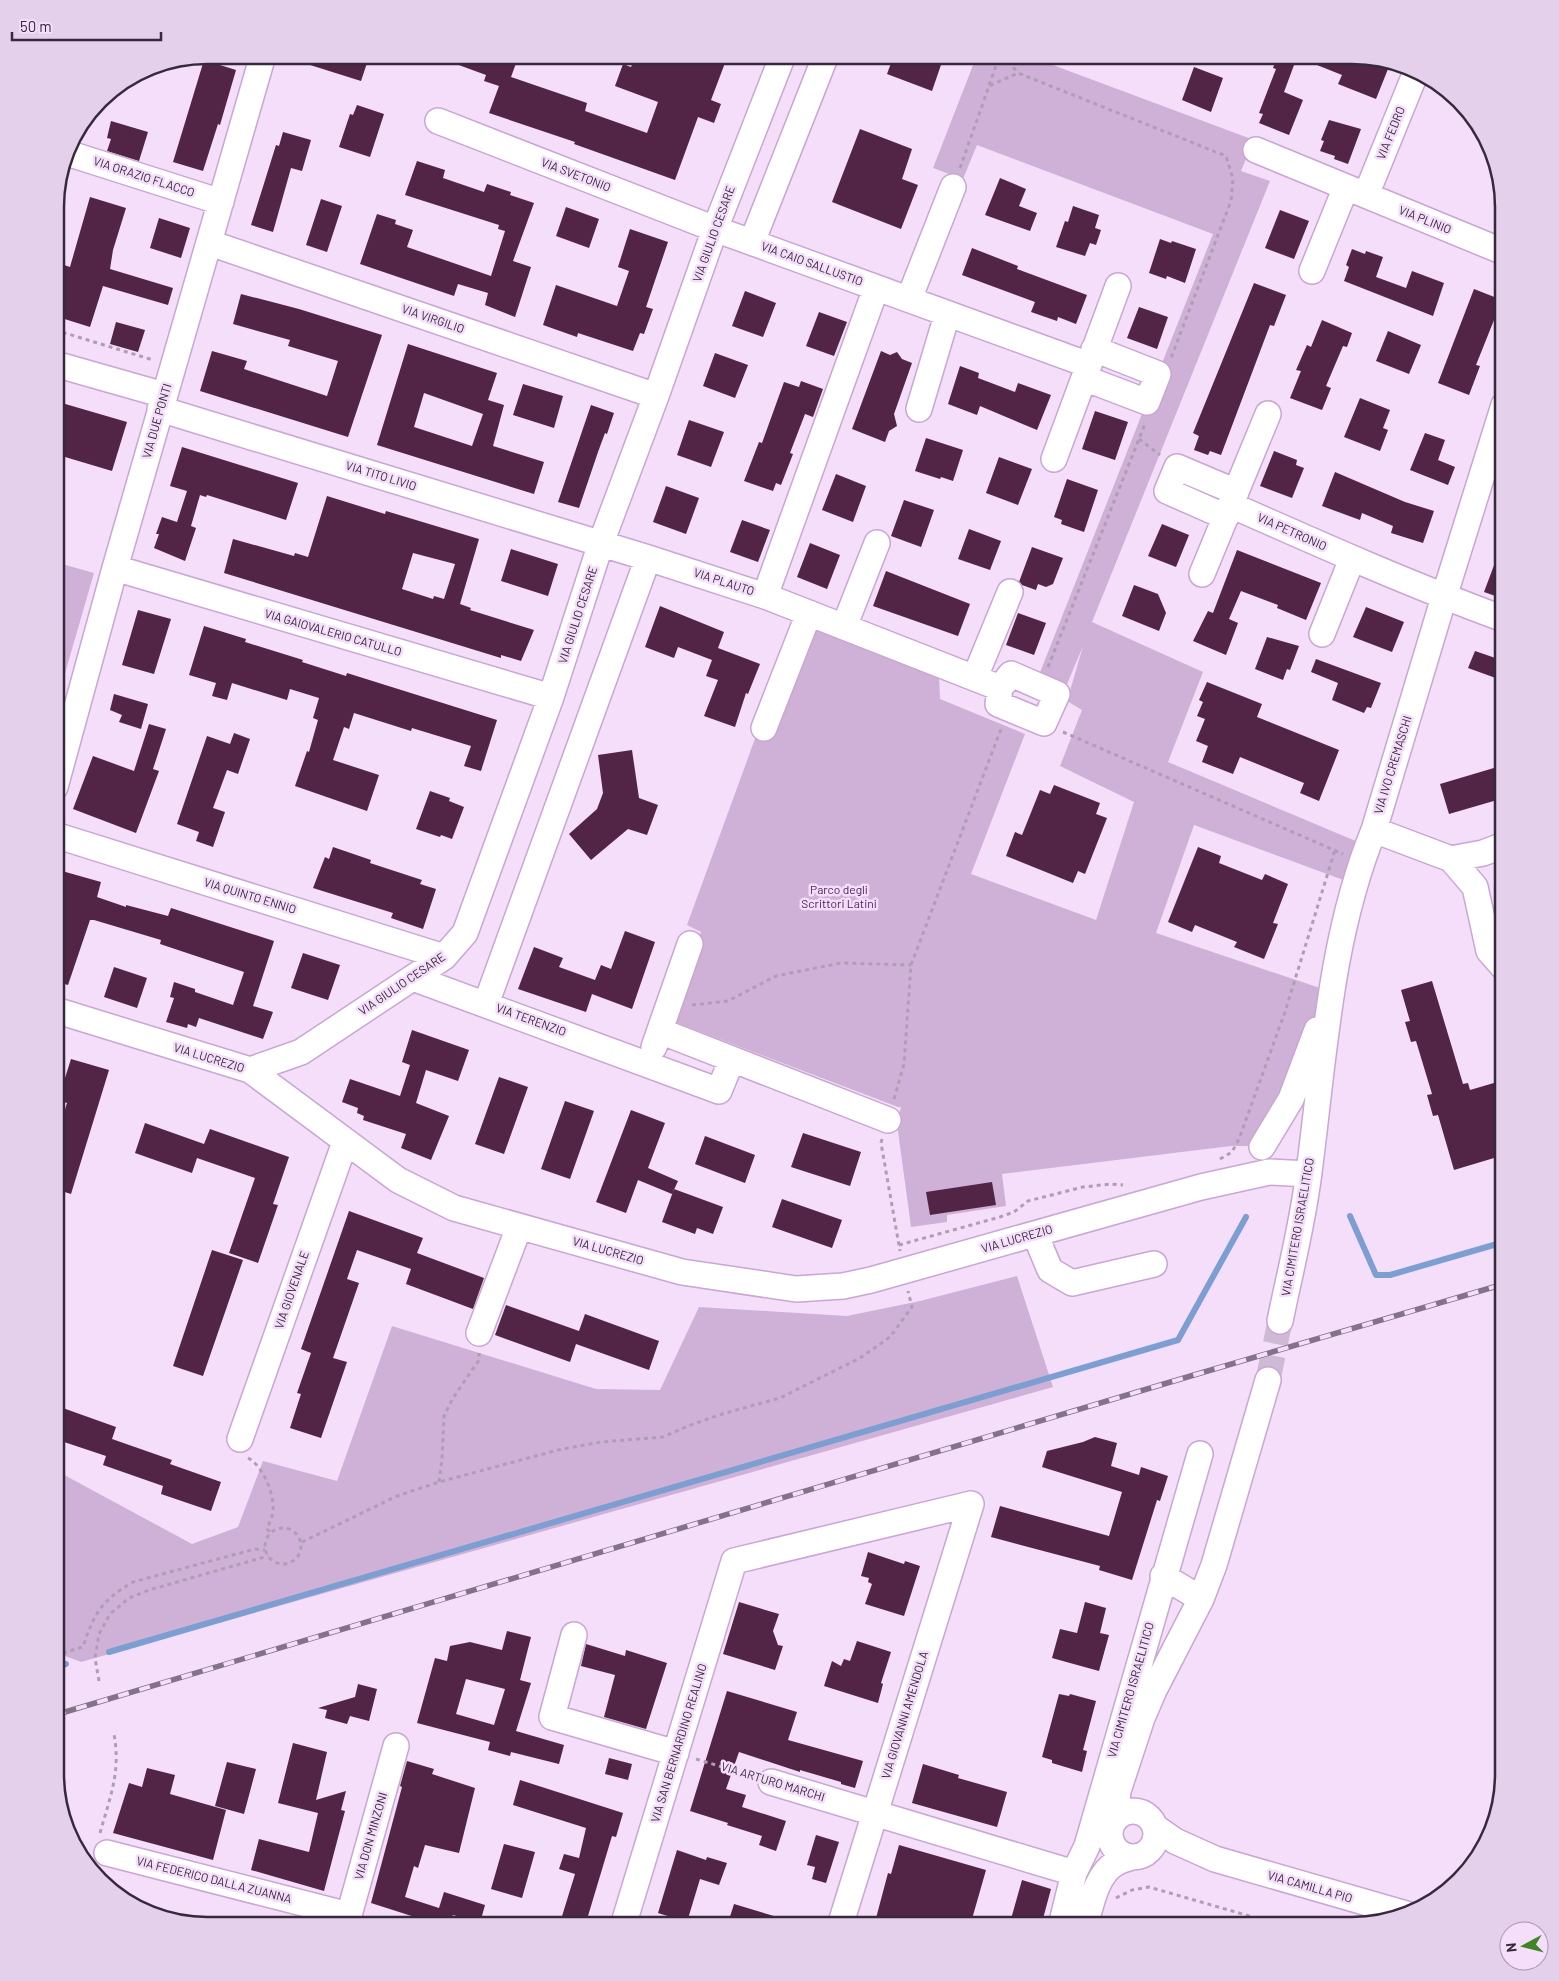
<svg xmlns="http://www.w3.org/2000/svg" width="1559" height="1981" font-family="Barlow,sans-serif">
	<rect width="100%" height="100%" fill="#f4defa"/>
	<path fill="#cfb1d8" d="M977 55H1026L1254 140 1241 171 1270 181 1092 622 1203 672 1168 762 1370 847 1357 885 1194 825 1156 933 1323 989 1310 1038 1252 1146H1231L1002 1174 1006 1206 947 1215V1222L911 1227 897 1124 901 1107H898L672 1021 701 932 687 925 756 736 768 740 812 623 939 675 940 699 1025 734 971 874 1096 920 1134 802 1060 766 1082 710 1067 701 1083 646 1063 694 1037 680 1213 234 977 145 963 179 933 168Z
		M55 562 94 573 55 708Z
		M1017 1276 1053 1387 81 1662 55 1652V1470L192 1544 238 1527 263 1461 337 1481 392 1326 596 1389 660 1390 699 1307 847 1316 920 1301Z"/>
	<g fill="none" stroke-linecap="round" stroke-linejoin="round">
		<path stroke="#7d9ed0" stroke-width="6" d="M1350 1216 1376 1275H1390L1504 1242
			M109 1652 1178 1340 1246 1217
			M55 1667 66 1664"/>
	</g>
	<path fill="#522446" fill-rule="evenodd" d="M291 55H351L368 60 361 81 291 59Z
		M437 55H519L511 77 587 103 585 111 647 133 658 102 615 86 623 64 631 67 636 55H728L711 100 721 104 714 123 698 117 675 180 574 144 575 142 489 113 499 86 484 81 486 75 437 57Z
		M894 55H940L938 61 942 62 932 91 887 74Z
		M1278 55H1351L1388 69 1376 99 1338 84 1342 75 1297 57 1284 92 1303 100 1289 135 1259 123 1263 114 1259 113 1276 69 1273 68Z
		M204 60 236 70 220 125 218 124 203 171 173 162Z
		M1194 67 1223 78 1211 112 1182 100Z
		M357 105 384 114 370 157 339 147 350 114 353 115Z
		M1329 120 1361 129 1348 164 1334 159 1335 156 1320 151 1324 141 1321 140Z
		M111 121 148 132 139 161 107 151 111 139 107 138Z
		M860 129 912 149 902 179 918 185 901 229 832 202Z
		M283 132 311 140 302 171 291 168 273 232 251 225 276 145 279 146Z
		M417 161 445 170 443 178 484 192 487 184 511 192 510 195 534 203 513 261 531 267 515 317 485 305 488 293 458 284 454 296 360 264 377 214 396 220 395 224 413 230 407 247 491 276 505 231 498 229 499 225 405 195Z
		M1000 178 1026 189 1019 206 1037 213 1030 231 985 215Z
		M90 197 126 208 113 250 110 269 173 288 168 305 103 286 90 327 55 316V262L70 267Z
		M321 199 342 206 327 252 306 245Z
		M1073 206 1099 215 1095 228 1101 230 1096 245 1090 243 1085 256 1056 247 1065 221 1068 222Z
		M566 207 599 219 589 248 556 236Z
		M1280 210 1309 221 1294 259 1265 248Z
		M159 218 190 228 181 258 150 248Z
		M630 229 668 242 646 307 653 309 644 334 640 333 633 351 578 333 577 337 543 325 556 285 617 306 629 271 618 267Z
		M1160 239 1171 243 1172 241 1196 249 1185 283 1167 276 1166 279 1149 273Z
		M972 248 1018 266 1017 269 1087 295 1076 324 1058 317 1057 321 1031 312 1035 302 962 275Z
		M1352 249 1365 254 1366 251 1383 257 1376 277 1406 288 1412 271 1444 283 1433 316 1344 281 1349 267 1346 265Z
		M1254 283 1286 295 1274 326 1270 325 1221 455 1210 451 1208 455 1194 450 1199 436 1193 433Z
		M1474 289 1502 300 1476 365 1480 366 1469 395 1438 383Z
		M745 291 776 303 763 337 732 326Z
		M241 294 299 309 382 335 348 437 200 391 212 351 247 361 244 369 327 396 338 361 288 346 290 340 233 324Z
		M1139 307 1168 317 1157 349 1127 338Z
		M819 312 847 322 834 356 806 346Z
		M1322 320 1352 333 1347 347 1343 346 1326 386 1331 388 1322 410 1290 398 1301 371 1296 370 1307 345 1311 347Z
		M116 322 145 330 138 352 110 344Z
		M1388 331 1421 345 1409 374 1376 361Z
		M408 344 497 373 488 400 504 405 493 446 544 462 534 494 377 445ZM424 393 483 414 472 446 414 427Z
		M881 351 890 355 897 352 902 359 912 363 894 414 897 426 889 431 885 442 852 429Z
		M715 353 748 365 735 398 703 386Z
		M960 366 979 373 978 378 1015 392 1018 383 1051 395 1037 430 980 406 977 415 948 404Z
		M801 381 823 389 813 417 805 414 790 453 793 454 781 485 776 483 773 491 744 481 759 442 762 443 784 382 799 387Z
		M523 384 563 396 554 428 513 415Z
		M1360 398 1390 410 1383 428 1388 430 1380 451 1344 437Z
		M55 401 127 422 112 471 55 454Z
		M591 405 614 413 607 434 605 433 598 452 579 508 558 502Z
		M1095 411 1128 422 1115 460 1082 449Z
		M689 420 724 432 711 467 677 455Z
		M1425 433 1445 440 1438 460 1455 467 1448 485 1410 470Z
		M926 438 963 450 953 481 941 477 940 479 915 471Z
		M182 447 298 483 286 520 207 495 206 497 200 495 191 526 196 528 185 561 154 548 159 534H156L162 517 177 522 187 491 170 486Z
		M1274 451 1297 460 1296 465 1304 468 1292 498 1260 486Z
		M999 457 1032 469 1018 505 986 493Z
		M1335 472 1405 502 1434 511 1423 543 1391 533 1393 526 1362 513 1360 520 1322 506Z
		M836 474 866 486 853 522 822 510Z
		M1067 479 1098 490 1084 532 1061 524 1062 520 1054 517Z
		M666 486 699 498 686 534 653 522Z
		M327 496 385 514 386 511 479 539 460 604 471 608 470 610 534 630 521 661 501 655V658L224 573 233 539 294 556 295 553 308 557ZM413 553 455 564 444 599 434 596 433 599 402 589Z
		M904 500 934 510 921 547 891 536Z
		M742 520 770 530 758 562 730 552Z
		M1162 524 1189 535 1176 567 1148 556Z
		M969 529 1001 541 990 570 958 559Z
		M810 543 840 555 827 589 797 577Z
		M1502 544H1504V599L1484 592Z
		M1032 547 1063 558 1053 584 1046 587 1038 584 1036 590 1022 585 1019 582Z
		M511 549 558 564 548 596 501 581Z
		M1237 550 1321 583 1306 620 1277 608 1278 605 1241 591 1229 619 1238 623 1226 655 1193 641 1208 611 1213 613Z
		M886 571 970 604 958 636 873 606Z
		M1134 585 1158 594 1166 613 1159 631 1122 616Z
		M660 606 724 632 718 648 760 664 748 694 746 693 735 727 704 716 718 680 706 676 712 660 678 647 674 658 645 647Z
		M1366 607 1404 622 1392 652 1353 637Z
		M138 610 171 619 154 674 122 665Z
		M1018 613 1046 623 1034 655 1006 645Z
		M204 626 246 639 245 642 303 660 302 662 346 676 347 673 497 720 481 771 464 766 471 746 412 728 411 731 354 713 349 729 344 727 333 760 379 775 367 811 295 786 307 751 309 752 318 720 313 718 319 698 290 689 287 700 232 683 227 700 212 696 216 683 189 675Z
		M1267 637 1299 646 1290 670 1287 669 1283 680 1255 669Z
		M1475 651 1504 661V681L1468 668Z
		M1316 659 1381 683 1371 708 1367 707 1364 713 1332 700 1338 683 1311 672Z
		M1207 682 1262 704 1257 717 1339 750 1319 801 1300 793 1304 783 1240 757 1233 774 1202 762 1208 746 1196 741 1205 719 1197 716 1203 702 1199 700Z
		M114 694 148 704 141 729 119 722 122 715 110 710Z
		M149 724 166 729 153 769 159 771 136 833 73 809 93 756 134 771Z
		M234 733 250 739 238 774 227 770 213 808 225 812 213 847 196 841 199 832 177 824 207 736 230 744Z
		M632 750 639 798 658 805 647 835 628 829 591 860 569 834 597 809 603 793 598 755Z
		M1504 765V798L1449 814 1440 784Z
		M1054 785 1100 803 1096 814 1107 818 1085 874 1078 871 1073 883 1006 856 1015 832 1022 835 1040 790 1050 794Z
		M430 791 450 798 449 801 464 807 452 839 441 835 440 837 416 829Z
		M333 847 371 860 370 863 422 880 420 884 436 889 423 929 391 918 393 913 313 888 325 857 329 859Z
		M1198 847 1221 856 1219 863 1262 880 1265 874 1288 884 1273 923 1278 924 1264 959 1234 947 1237 942 1195 925 1192 932 1168 922Z
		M62 871 101 882 97 897 126 907V905L168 916 171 908 274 941 253 1006 273 1012 263 1039 199 1018 196 1027 188 1024 187 1028 166 1022 174 998 170 997 174 982 195 989V992L233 1005 244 972 160 944 161 940 94 920H90L68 985 55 981V913L63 888 57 887Z
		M625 931 655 942 632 1009 592 994 586 1012 518 989 534 947 563 958 559 967 595 980 601 965 611 969Z
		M303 953 340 965 328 1000 291 988Z
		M114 967 147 978 137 1008 104 997Z
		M1432 981 1463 1084 1468 1083 1470 1090 1504 1080V1155L1454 1170 1438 1115 1433 1116 1427 1095 1432 1094 1416 1041 1411 1042 1405 1022 1410 1021 1401 990Z
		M412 1030 469 1050 458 1081 426 1070 416 1103 449 1116 431 1160 401 1148 406 1134 363 1120 364 1116 357 1113 358 1108 342 1102 350 1079 400 1096 410 1065 402 1062Z
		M71 1059 109 1070 71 1194 55 1189V1143L67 1103 58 1100Z
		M499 1077 528 1087 504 1154 475 1144Z
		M565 1101 594 1111 570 1179 541 1169Z
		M631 1110 665 1123 648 1168 678 1181 672 1194 638 1180 626 1213 596 1202Z
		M145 1123 204 1144 210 1129 289 1157 273 1204 278 1205 258 1263 229 1253 255 1178 197 1158 192 1173 135 1153Z
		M803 1133 861 1152 850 1186 791 1167Z
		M705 1136 755 1155 745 1183 695 1164Z
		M992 1182 996 1205 930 1215 926 1192Z
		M674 1189 723 1207 713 1234 697 1228 695 1234 662 1222Z
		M782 1199 842 1220 832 1248 772 1227Z
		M349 1211 423 1238 417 1253 484 1278 473 1309 406 1284 411 1269 357 1250 347 1279 359 1283 333 1358 347 1362 321 1438 290 1428 301 1394 297 1393 311 1353 301 1349Z
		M212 1250 243 1260 203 1376 173 1366Z
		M506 1305 579 1331 585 1314 659 1341 649 1370 576 1344 570 1362 495 1335Z
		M60 1407 116 1427 112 1439 172 1460 170 1464 221 1482 211 1511 161 1494 163 1486 103 1465 106 1456 55 1439V1420Z
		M1095 1437 1117 1443 1111 1466 1139 1475 1141 1467 1168 1476 1160 1501 1157 1500 1132 1580 1099 1570 1100 1566 991 1537 1000 1506 1109 1536 1122 1492 1042 1467 1047 1451 1083 1442Z
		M868 1552 904 1564 905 1561 920 1566 904 1616 865 1604 872 1584 868 1582 869 1578 861 1576Z
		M739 1602 779 1614 773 1631 778 1645 783 1646 775 1670 723 1654Z
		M1085 1602 1106 1608 1100 1633 1109 1635 1099 1671 1052 1658 1060 1629 1077 1633Z
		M507 1631 531 1637 520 1680 531 1683 516 1731 564 1745 559 1764 511 1752 510 1756 488 1750 490 1742 417 1723 435 1658 447 1661 450 1646 470 1642 502 1650ZM466 1679 505 1689 494 1725 456 1714Z
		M857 1641 891 1652 881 1683 883 1684 878 1703 824 1686 832 1661 841 1666 844 1659 850 1661Z
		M586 1644 625 1656 626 1650 667 1663 646 1729 604 1717 615 1675 581 1666Z
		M358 1684 377 1689 369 1721 350 1716 347 1724 325 1718 327 1710 318 1708 355 1697Z
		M727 1691 797 1712 788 1740 863 1761 855 1788 841 1784V1782L800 1770V1772L739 1752 726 1789 746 1795 742 1807 786 1821 776 1851 759 1845 762 1836 727 1825 728 1823 690 1811Z
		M1059 1694 1069 1696 1070 1694 1096 1701 1083 1750 1087 1751 1082 1772 1052 1763V1760L1042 1757Z
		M293 1743 327 1752 316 1800 346 1791 341 1810 345 1811 324 1891 251 1870 259 1839 309 1852 318 1813 278 1803Z
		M609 1758 632 1764 628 1780 605 1774Z
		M407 1761 434 1769 432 1774 475 1788 459 1853 425 1845 418 1868 414 1866 405 1897 439 1908 444 1892 485 1905 480 1923 453 1915 449 1926H419L421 1919 371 1903 402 1787 400 1786Z
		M227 1762 256 1769 244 1814 215 1806Z
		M923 1764 959 1775 958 1778 1007 1792 997 1827 912 1803Z
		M147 1768 175 1775 170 1794 226 1810 213 1860 113 1833 129 1783 142 1787Z
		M520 1780 623 1813 616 1837 612 1836 585 1926H559L575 1874 559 1869 564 1854 579 1858 586 1828 513 1805Z
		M816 1835 839 1842 826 1883 812 1879 815 1867 807 1865Z
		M504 1844 535 1852 522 1898 491 1889Z
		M899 1845 986 1870 970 1926H890L875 1922 888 1873 891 1874Z
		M677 1850 706 1860 707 1857 727 1863 719 1885 700 1879 687 1922 658 1913Z
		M1022 1880 1051 1889 1041 1926H1009Z
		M734 1904 794 1922V1926H727Z"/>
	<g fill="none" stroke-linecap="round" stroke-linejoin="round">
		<path stroke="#cebad4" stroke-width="25" stroke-dasharray="25 12" stroke-linecap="butt" d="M1268 1380 1280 1321"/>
		<defs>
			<path id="minor" d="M438 121 715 229 1089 365
				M1256 150 1504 252
				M67 153 221 202
				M1366 195 1416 72
				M752 242 826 55
				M210 243 656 396
				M1312 271 1346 187
				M909 299 953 187
				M55 364 164 395
				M1084 378 1147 402 1158 374 1094 349
				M160 409 648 558 765 596 1000 688 998 704 1044 723 1057 694 1011 674 1000 688
				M919 409 947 315
				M1054 459 1118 286
				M1231 505C1321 545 1411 585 1504 619
				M1226 517 1167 491 1177 467 1236 492
				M115 568 551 697
				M1202 574 1268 414
				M765 596 876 288
				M844 627 877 543
				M1322 634 1352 559
				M975 677 1010 592
				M764 728 809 613
				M55 787 115 568 263 55
				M1374 830 1451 859 1475 887 1489 951 1504 968
				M55 835 444 957
				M1451 859 1483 853 1504 845
				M413 978 719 1091 732 1059
				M486 1004 648 558
				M55 1010 250 1070 398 1180 454 1208 682 1272 796 1289 843 1286 871 1280 1201 1187 1269 1172 1309 1174
				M660 1031 888 1120
				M654 1047 690 944
				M250 1070 301 1052 444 957 465 933 551 697 601 543 656 396 715 229 783 55
				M1262 1147 1291 1099 1317 1030
				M1035 1234 1050 1270 1072 1283 1154 1264
				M1280 1321C1290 1272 1303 1222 1309 1172 1324 1058 1330 937 1374 830L1444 597 1504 405
				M479 1333 519 1227
				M240 1439 345 1142
				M1163 1576 1201 1599
				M574 1635 552 1717 676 1753
				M771 1782 1074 1873
				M1110 1834a23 23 0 1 1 46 0a23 23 0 1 1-46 0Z
				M1115 1819 1118 1791 1142 1718 1154 1690 1201 1599 1214 1565 1268 1380
				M1155 1827 1175 1841 1215 1859 1406 1914
				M107 1853 349 1915
				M346 1926 396 1746
				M623 1926 734 1561 971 1504
				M840 1926 971 1504
				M1061 1926 1074 1873 1087 1846 1200 1454
				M1085 1926C1091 1905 1096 1874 1116 1863 1121 1860 1127 1859 1132 1857"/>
		</defs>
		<use href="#minor" stroke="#c9a6d3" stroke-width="28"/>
		<path stroke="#b09db5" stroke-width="3" stroke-dasharray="4 4" stroke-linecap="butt" d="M1003 55 1018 73
			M989 85 1000 55
			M960 168 989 86 1018 73 1226 156 1233 179 1231 201 1171 358
			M55 330 153 360
			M1139 439 1160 455
			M1048 667 1145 424
			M1063 732 1343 854
			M692 1005 728 1001 776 976 841 963 911 965
			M894 1099 904 1064 911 965 1001 729
			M882 1139 881 1143 900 1251
			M1220 1159 1232 1152 1239 1139 1285 1012 1335 850
			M899 1245 1000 1217 1014 1212 1028 1201 1083 1187 1111 1184 1123 1185
			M248 1458C263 1466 274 1493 273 1510 273 1516 269 1523 267 1529L270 1532
			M439 1482 442 1459 444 1416 453 1398 479 1360V1353
			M265 1546a18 18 0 1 1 36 0a18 18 0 1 1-36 0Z
			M302 1542 397 1496 439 1482 558 1450 601 1442 663 1437 688 1426 722 1414 780 1398 860 1358 890 1337 912 1307 908 1291
			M55 1655 83 1647C94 1613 102 1600 133 1582L255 1549 265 1550
			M99 1681 95 1658 99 1634 110 1614 129 1598 149 1590 268 1556
			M696 1759 752 1776
			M100 1833C110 1797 121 1772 114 1734
			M1116 1898 1132 1890 1149 1887 1284 1926"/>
		<use href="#minor" stroke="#fff" stroke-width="25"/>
		<defs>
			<path id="rail" d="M55 1715 1194 1375 1504 1284"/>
		</defs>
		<use href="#rail" stroke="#847289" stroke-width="5.5"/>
		<use href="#rail" stroke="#f4defa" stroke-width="4" stroke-dasharray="11" stroke-linecap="butt"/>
	</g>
	<g text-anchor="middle" stroke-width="5" stroke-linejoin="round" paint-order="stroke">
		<g font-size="12" fill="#37293b" stroke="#f4defa">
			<text transform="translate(1391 133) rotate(-68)" y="4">VIA FEDRO</text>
			<text transform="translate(576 175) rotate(21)" y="4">VIA SVETONIO</text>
			<text transform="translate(144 177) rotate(18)" y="4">VIA ORAZIO FLACCO</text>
			<text transform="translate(1425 220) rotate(22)" y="4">VIA PLINIO</text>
			<text transform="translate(714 234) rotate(-70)" y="4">VIA GIULIO CESARE</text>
			<text transform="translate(812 264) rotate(20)" y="4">VIA CAIO SALLUSTIO</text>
			<text transform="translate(433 319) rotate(19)" y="4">VIA VIRGILIO</text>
			<text transform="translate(157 421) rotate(-74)" y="4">VIA DUE PONTI</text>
			<text transform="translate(381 476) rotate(17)" y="4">VIA TITO LIVIO</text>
			<text transform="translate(1292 532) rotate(24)" y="4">VIA PETRONIO</text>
			<text transform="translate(724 582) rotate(18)" y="4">VIA PLAUTO</text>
			<text transform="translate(578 615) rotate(-72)" y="4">VIA GIULIO CESARE</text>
			<text transform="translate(333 633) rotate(16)" y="4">VIA GAIOVALERIO CATULLO</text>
			<text transform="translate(1393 765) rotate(-73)" y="4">VIA IVO CREMASCHI</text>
			<text transform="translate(250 896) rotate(17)" y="4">VIA QUINTO ENNIO</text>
			<text transform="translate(402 984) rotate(-34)" y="4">VIA GIULIO CESARE</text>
			<text transform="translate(531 1020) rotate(20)" y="4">VIA TERENZIO</text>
			<text transform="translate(209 1058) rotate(17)" y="4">VIA LUCREZIO</text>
			<text transform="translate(1298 1227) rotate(-80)" y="4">VIA CIMITERO ISRAELITICO</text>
			<text transform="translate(1017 1239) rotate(-16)" y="4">VIA LUCREZIO</text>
			<text transform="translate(608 1251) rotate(16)" y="4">VIA LUCREZIO</text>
			<text transform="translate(292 1290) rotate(-71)" y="4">VIA GIOVENALE</text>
			<text transform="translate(1131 1690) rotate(-74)" y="4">VIA CIMITERO ISRAELITICO</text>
			<text transform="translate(905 1715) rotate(-73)" y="4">VIA GIOVANNI AMENDOLA</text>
			<text transform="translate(679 1743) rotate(-73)" y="4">VIA SAN BERNARDINO REALINO</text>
			<text transform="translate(773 1782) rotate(17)" y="4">VIA ARTURO MARCHI</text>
			<text transform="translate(371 1836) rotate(-74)" y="4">VIA DON MINZONI</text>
			<text transform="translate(214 1880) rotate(14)" y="4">VIA FEDERICO DALLA ZUANNA</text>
			<text transform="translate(1310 1887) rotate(16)" y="4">VIA CAMILLA PIO</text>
		</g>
		<g font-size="12" fill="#50205d" stroke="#f4defa">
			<text x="839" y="894">Parco degli<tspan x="839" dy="14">Scrittori Latini</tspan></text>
		</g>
	</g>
	<path d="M0 0H1559V1981H0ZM207 64H1352A143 143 0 0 1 1495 207V1774A143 143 0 0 1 1352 1917H207A143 143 0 0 1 64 1774V207A143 143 0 0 1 207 64Z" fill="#e5d0eb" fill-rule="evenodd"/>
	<path fill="none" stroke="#37293b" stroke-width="2.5" d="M207 64H1352A143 143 0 0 1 1495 207V1774A143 143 0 0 1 1352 1917H207A143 143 0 0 1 64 1774V207A143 143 0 0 1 207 64Z"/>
	<g transform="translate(1524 1946) rotate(263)"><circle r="24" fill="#f4defa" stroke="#a896ae"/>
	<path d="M0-4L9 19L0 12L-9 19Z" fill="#428529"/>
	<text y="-8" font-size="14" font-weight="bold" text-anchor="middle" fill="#37293b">N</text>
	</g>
	<path d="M12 32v8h149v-8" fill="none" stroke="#37293b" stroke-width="2.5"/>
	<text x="20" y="32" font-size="15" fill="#37293b" stroke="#f4defa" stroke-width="4" paint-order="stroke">50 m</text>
</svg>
